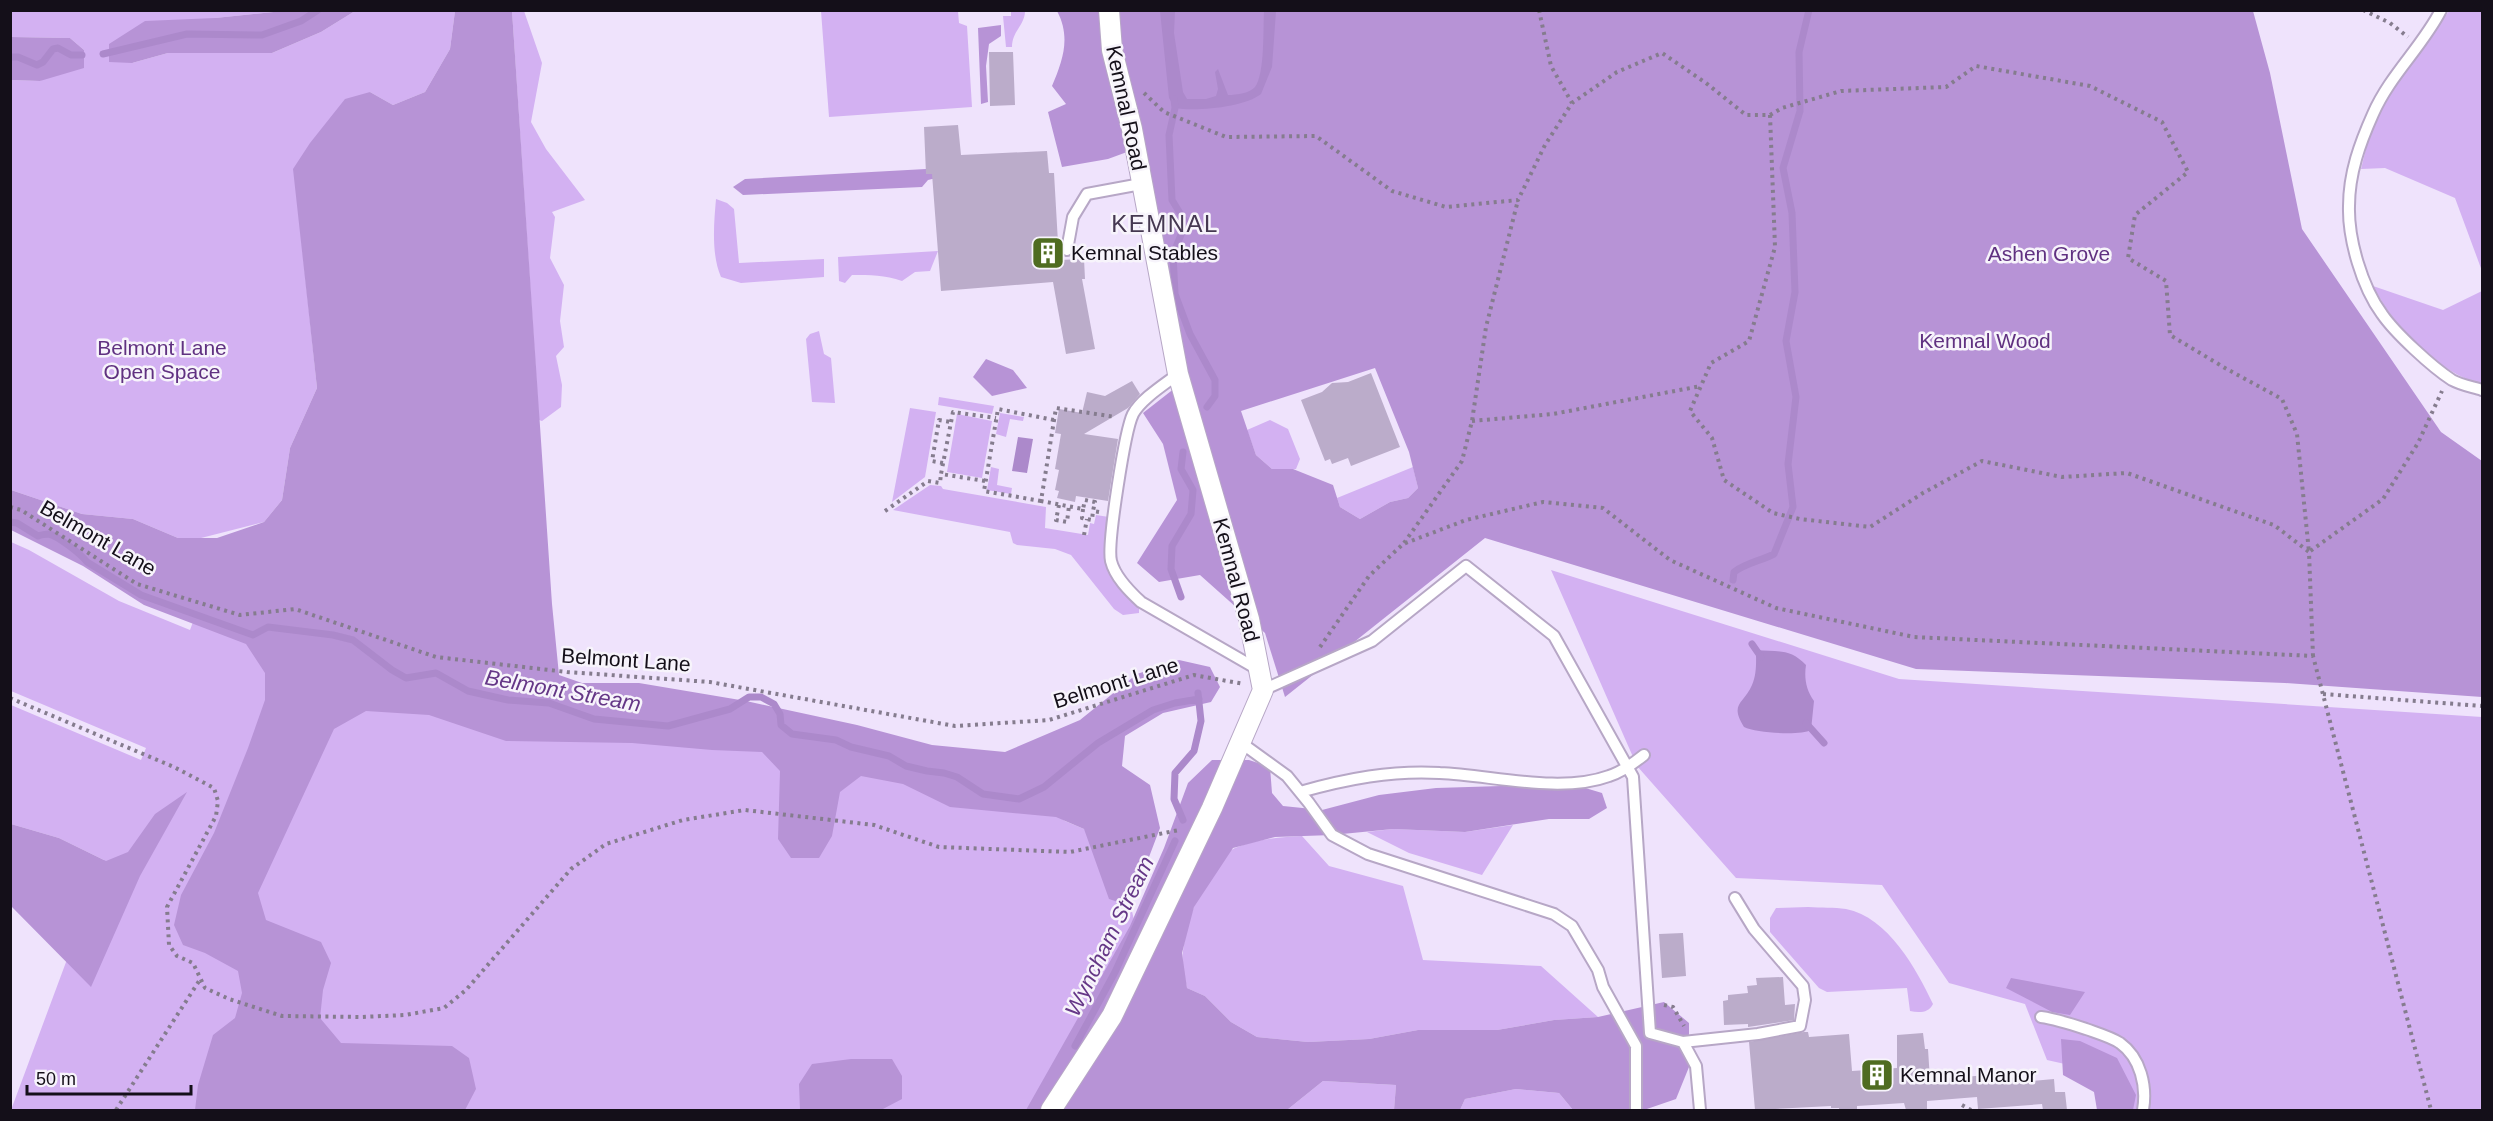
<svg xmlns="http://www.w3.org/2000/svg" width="2493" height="1121" font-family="Helvetica,sans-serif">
	<rect width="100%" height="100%" fill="#efe3fc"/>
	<path fill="#d3b1f2" d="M11 11H283L215 18 132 63 168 53H272L321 32 355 11H455L450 49 425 92 393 105 370 92 294 169 317 388 290 448 282 500 264 522 201 538H178L133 519 82 514 11 490V80L40 81 84 50 70 38 11 37Z
		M512 11H524L542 63 531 122 546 149 585 200 552 212 555 217 550 258 564 285 560 321 564 347 556 356 562 385 561 407 542 421 539 420Z
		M821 11H958L959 23 967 26 972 107 829 117Z
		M1011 11H1025C1025 25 1012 31 1012 47H1006L1003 16H1011Z
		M2449 11H2482V271L2455 198 2385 168 2361 169 2371 128 2393 90Z
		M716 199 727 203 734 209 739 263 824 259V277L741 283 721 277C711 254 714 223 716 199Z
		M938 251 930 271 915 272 902 281C885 275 870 275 852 275L845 283 839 281 838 257Z
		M2373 286 2443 310 2482 291V385C2435 370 2395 329 2373 286Z
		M819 331 824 354 831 358 835 403 812 402 806 339 810 334Z
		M939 397 994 406 992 414 938 405Z
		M910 408 936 412 925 477 892 502Z
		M1000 413 1024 417 1023 421 1010 419 1006 437 996 434Z
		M957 414 992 421 982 478 947 472Z
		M1270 420 1288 429 1300 459 1296 469H1272L1256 455 1247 430Z
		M991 467 999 469 997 485 1012 488 1011 494 987 490Z
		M1413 467 1418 488 1408 498 1390 502 1360 519 1340 507 1337 498Z
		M930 485 941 486 943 489 1046 507 1045 528 1088 535 1090 523 1094 524 1096 515 1109 517 1106 555 1139 605V613L1123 615 1114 609 1071 555 1055 549 1017 545 1013 543 1010 532 893 510Z
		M11 542 29 550 119 601 190 630 207 584 441 707 987 765 1065 821 1084 829 1120 860 1152 997 1069 1110H11L104 860 59 838 11 824V705L141 760 146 748 11 691Z
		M1551 570 1899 679 2482 717V1110H2115L2105 1073 2047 1060 2025 1004 1949 983 1882 885 1736 878 1637 766Z
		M1513 825 1482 875 1409 853 1367 832 1393 829 1465 832Z
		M1302 836 1329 866 1403 886 1423 960 1541 966 1598 1017 1554 1020 1497 1030H1418L1369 1039 1308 1042 1257 1037 1231 1022 1205 996 1187 988C1185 977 1181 962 1183 951 1187 921 1205 861 1235 848 1255 839 1280 837 1302 836Z
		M1808 907C1821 908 1834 907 1846 909 1888 917 1917 970 1933 1004 1929 1013 1919 1013 1910 1011L1907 988 1827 992 1819 988 1770 932V918L1776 908Z
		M1323 1081 1396 1085 1394 1110H1287Z
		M1516 1089 1559 1093 1573 1110H1460L1465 1099Z"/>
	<path fill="#b793d6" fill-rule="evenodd" d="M283 11H355L321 32 272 53H168L132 63 109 62V44L145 21 215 18Z
		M455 11H512L552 604 559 675 582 683H639L746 701 857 725 932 745 1005 752 1080 720 1137 674 1179 660 1210 667 1220 687 1211 702 1163 713 1125 736 1122 766 1150 785 1160 828 1138 886 1124 904 1109 899 1084 829 1056 817 950 807 903 784 861 776 840 792 832 836 819 858H791L778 839 780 771 762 752 712 750 632 743 506 741 429 715 366 711 334 729 258 893 266 920 321 942 331 963 323 990 320 1018 341 1043 452 1046 469 1058 476 1089 465 1110H195L198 1085 213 1035 235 1018 242 993 238 971 205 953 183 945 174 925 181 895 214 833 248 748 265 700V673L246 644 144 605 83 566 11 530V490L82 514 133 519 178 538H217L264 522 282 500 290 448 317 388 293 169 310 143 345 99 370 92 393 105 425 92 450 49Z
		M1057 11H2253L2270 73 2302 229 2441 432 2482 461V697L2285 683 1916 669 1485 538 1285 697 1265 633 1200 575 1159 582 1137 563 1177 500 1163 444 1143 413 1189 377 1127 152 1108 159 1062 167 1048 112 1066 104 1052 86C1063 60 1071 37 1057 11ZM1375 368 1409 452 1418 488 1408 498 1390 502 1360 519 1340 507 1333 485 1293 469H1272L1256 455 1241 411Z
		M1001 25V36L989 44 986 66 988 102 981 104 978 28Z
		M11 37 70 38 84 50V68L40 81 11 80Z
		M926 169V174H1010L932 179 928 180 922 187 743 195 733 187 745 179Z
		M986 359 1013 370 1027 388 992 396 973 377Z
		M1212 760H1249L1270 767 1272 793 1283 806 1322 810 1379 795 1436 788 1572 784 1602 793 1607 808 1589 819H1549L1465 832 1393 829 1332 835 1275 837 1233 848 1194 907 1182 953 1187 988 1205 996 1231 1022 1257 1037 1308 1042 1369 1039 1418 1030H1497L1554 1020 1598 1017 1664 1002 1689 1023V1067L1676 1099 1644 1110H1573L1559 1093 1516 1089 1465 1099 1460 1110H1394L1396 1085 1323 1081 1287 1110H1026L1130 926 1164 848 1188 783Z
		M187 792 140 876 91 987 11 906V824L59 838 106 861 128 852 155 814Z
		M2011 978 2085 992 2070 1015 2052 1012 2006 988Z
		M2061 1039 2080 1041 2117 1058 2136 1095 2133 1110H2097L2094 1092 2063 1075Z
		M851 1059H892L902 1076V1099L881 1110H800L799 1084 812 1064Z"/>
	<path fill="#ac89cb" d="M1160 11H1175L1174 33 1183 92 1187 99H1206L1216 96 1218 89 1215 72 1218 69 1228 95C1237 95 1250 93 1255 87 1265 74 1263 28 1264 11H1276L1272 67 1261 94C1245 107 1196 112 1175 108L1169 98Z
		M1018 437 1033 439 1027 473 1012 471Z
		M1756 650C1778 652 1790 648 1806 665 1804 678 1806 690 1814 701L1811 730C1800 736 1757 733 1744 727 1729 703 1744 704 1752 685 1757 674 1756 661 1756 650Z"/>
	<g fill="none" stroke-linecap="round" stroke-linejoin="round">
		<path stroke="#ac89cb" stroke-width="7" d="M103 54 187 34 262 35 301 21 318 10
			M10 57H18L37 65 43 62 53 49 58 48 71 55H82
			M1174 99 1175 108 1169 135 1172 200 1186 223 1173 254 1175 294 1190 334 1215 380V396L1207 407
			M10 522 17 523 38 536C40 535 47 534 49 534 58 536 81 554 87 562L141 595 253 635 268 627 333 635 353 640 392 670 406 678 436 673 468 691 508 700 549 703 594 719 668 726 730 709 749 697H761L774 704 780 714 781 725 792 734 836 740 851 747 889 756 906 766 927 771 944 773 957 777 983 794 1019 799 1044 787 1098 743 1153 710 1175 703 1199 699
			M1733 580 1734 572C1746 563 1760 561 1774 554L1793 507 1788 464 1796 397 1786 341 1795 292 1792 213 1783 168 1800 111 1799 52 1809 10
			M1181 597 1171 569 1172 546 1191 514 1193 490 1181 469 1183 452
			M1752 644 1761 657
			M1806 723 1824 743
			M1183 820 1174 799 1175 773 1194 751 1201 721 1198 693
			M1075 1046 1115 972 1175 841"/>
	</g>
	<path fill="#bbacca" d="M989 52H1013L1015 105 990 106Z
		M958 125 961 155 1047 151 1049 173H1054L1059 260 1084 259 1085 279H1082L1095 349 1066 354 1053 282 941 291 932 174H926L924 127Z
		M1371 373 1400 447 1351 466 1348 458 1332 464 1330 459 1325 461 1301 400 1322 392 1332 383 1348 382Z
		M1132 381 1140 394 1128 408 1084 434 1118 439 1108 501 1076 496 1075 502 1057 498 1059 491 1055 490 1059 470 1055 469 1061 434 1055 433 1059 409 1082 413 1087 392 1105 396Z
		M1683 933 1686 976 1662 978 1659 934Z
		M1783 977 1785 1005 1795 1004 1794 1020 1748 1027V1024L1724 1025 1723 1001 1728 1000V995L1748 993 1747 986 1757 985 1756 978Z
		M1804 1032H1808L1809 1037 1849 1034 1852 1071 1897 1068V1035L1923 1033 1925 1049H1928L1930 1080 2009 1073 2010 1078 2021 1077 2022 1082 2054 1079 2055 1092H2065L2067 1110H2043L2042 1104 1978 1109 1977 1097 1927 1101V1110H1906L1904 1103 1857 1106V1110H1839V1108H1831V1106L1755 1110 1749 1042Z"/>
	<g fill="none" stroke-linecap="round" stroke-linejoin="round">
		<defs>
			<path id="lane" d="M2441 10C2422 47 2390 75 2373 114 2360 143 2349 173 2349 206 2348 239 2362 287 2382 314 2395 333 2432 367 2452 380 2461 385 2473 387 2482 390
				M1067 250 1073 217 1087 194 1141 184
				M1178 374C1165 384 1141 399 1133 414 1125 430 1107 544 1111 561 1115 577 1129 591 1141 602L1259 670
				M1263 690 1372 641 1466 566 1554 636 1633 777 1650 1033 1683 1042 1758 1034 1800 1026 1805 1000 1803 986 1754 929 1735 898
				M1240 742 1287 776 1309 803 1332 835 1368 854 1554 914 1572 926 1598 970 1603 987 1636 1046V1110
				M1300 792C1346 779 1392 770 1440 773 1491 775 1560 794 1609 776 1622 772 1634 763 1644 755
				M2041 1017C2056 1019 2071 1024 2086 1029 2097 1033 2111 1037 2120 1043 2141 1058 2147 1087 2143 1110
				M1683 1042 1696 1066 1700 1110"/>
			<path id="street" d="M1051 1110 1112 1016 1212 808 1263 690 1249 619 1178 374 1132 129 1112 50 1109 10"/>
		</defs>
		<use href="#lane" stroke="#b7a7c6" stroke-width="14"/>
		<use href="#street" stroke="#b7a7c6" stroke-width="22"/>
		<path stroke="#857c8e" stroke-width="4" stroke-dasharray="3 4.5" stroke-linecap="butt" d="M1539 10 1551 66 1572 103
			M2363 10 2390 23 2408 37
			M1144 93 1164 112 1226 137 1316 136 1392 191 1446 207 1518 200 1545 145 1572 103 1617 72 1662 53 1706 83 1746 115H1770L1775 247 1749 341 1711 363 1690 411 1712 438 1724 480 1773 513 1800 519 1870 527 1923 493 1982 461 2062 477 2127 473 2274 525 2309 552 2313 656
			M1770 115 1782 108 1841 91 1946 87 1976 66 2090 86 2162 122 2188 172 2135 215 2128 258 2166 281 2170 335 2225 368 2282 399 2297 434 2309 552 2383 499 2418 443 2442 391
			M1472 421 1553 414 1701 386
			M943 463 932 461 939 420 951 422
			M985 481 941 474 953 412 996 418
			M1041 501 984 491 998 409 1054 420
			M1059 505 1056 520 1067 522 1069 506
			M10 507 21 510 137 584 240 615 295 609 436 657 567 672 710 682 955 726 1049 720 1194 675 1244 684
			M1083 509 1082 518 1092 520 1093 511
			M885 511 928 481 940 483 941 474
			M1099 512 1093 511 1095 502 1085 500 1083 509 1041 501 1056 408 1116 417
			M1084 535 1087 519
			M1404 543 1462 461 1472 421 1486 327 1518 200
			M1320 647 1369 576 1403 544 1466 520 1543 502 1603 508 1670 560 1776 608 1914 637 2313 656 2431 1110
			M2323 694 2482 706
			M10 698 174 767 214 788 218 801 216 816 167 907 169 945 177 956 193 963 205 988 229 999 282 1016 362 1017 405 1015 444 1008 466 990 571 869 606 844 683 820 745 810 874 825 939 847 1070 852 1179 830
			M1664 1005 1673 1007 1684 1026
			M1962 1105 1971 1110
			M116 1110 201 978"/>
		<use href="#lane" stroke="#fff" stroke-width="10"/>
		<use href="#street" stroke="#fff" stroke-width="20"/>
	</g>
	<defs>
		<symbol id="building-square" viewBox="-11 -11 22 22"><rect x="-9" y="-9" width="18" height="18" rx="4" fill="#4f6c21" stroke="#f7f4fb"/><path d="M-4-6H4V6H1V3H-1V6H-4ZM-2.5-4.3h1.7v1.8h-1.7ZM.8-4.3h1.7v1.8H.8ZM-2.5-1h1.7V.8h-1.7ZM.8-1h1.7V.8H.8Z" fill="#fff"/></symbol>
	</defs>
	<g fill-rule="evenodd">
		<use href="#building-square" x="1029" y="234" width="38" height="38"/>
		<use href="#building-square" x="1858" y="1056" width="38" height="38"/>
	</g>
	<g text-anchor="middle" stroke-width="5" stroke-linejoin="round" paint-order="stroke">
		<g font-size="21" fill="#140f19" stroke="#f7f4fb">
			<text transform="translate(1126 108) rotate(78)" y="7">Kemnal Road</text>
			<text transform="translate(98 538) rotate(30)" y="7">Belmont Lane</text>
			<text transform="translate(1236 580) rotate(75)" y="7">Kemnal Road</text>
			<text transform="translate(626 660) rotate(4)" y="7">Belmont Lane</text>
			<text transform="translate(1116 683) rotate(-17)" y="7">Belmont Lane</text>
		</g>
		<g font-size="21" fill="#140f19" stroke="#f7f4fb" text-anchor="start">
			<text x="1071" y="260">Kemnal Stables</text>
			<text x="1900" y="1082">Kemnal Manor</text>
		</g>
		<g font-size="21" fill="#603181" stroke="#f7f4fb">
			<text x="2049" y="261">Ashen Grove</text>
			<text x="1985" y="348">Kemnal Wood</text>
			<text x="162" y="355">Belmont Lane<tspan x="162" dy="24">Open Space</tspan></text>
		</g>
		<g font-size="22" font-style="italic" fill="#653787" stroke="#f7f4fb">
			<text transform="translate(563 690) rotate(10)" y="8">Belmont Stream</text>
			<text transform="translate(1109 936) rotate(-64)" y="8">Wyncham Stream</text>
		</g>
		<g font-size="24" letter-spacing="1.5" fill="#453851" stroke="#f7f4fb">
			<text x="1165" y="232">KEMNAL</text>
		</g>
	</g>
	<rect width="2493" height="1121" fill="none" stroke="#140f19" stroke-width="24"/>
	<path d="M27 1085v9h164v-9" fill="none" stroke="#140f19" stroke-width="3"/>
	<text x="36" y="1085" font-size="18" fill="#140f19" stroke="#f7f4fb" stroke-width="4.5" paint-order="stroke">50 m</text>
</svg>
